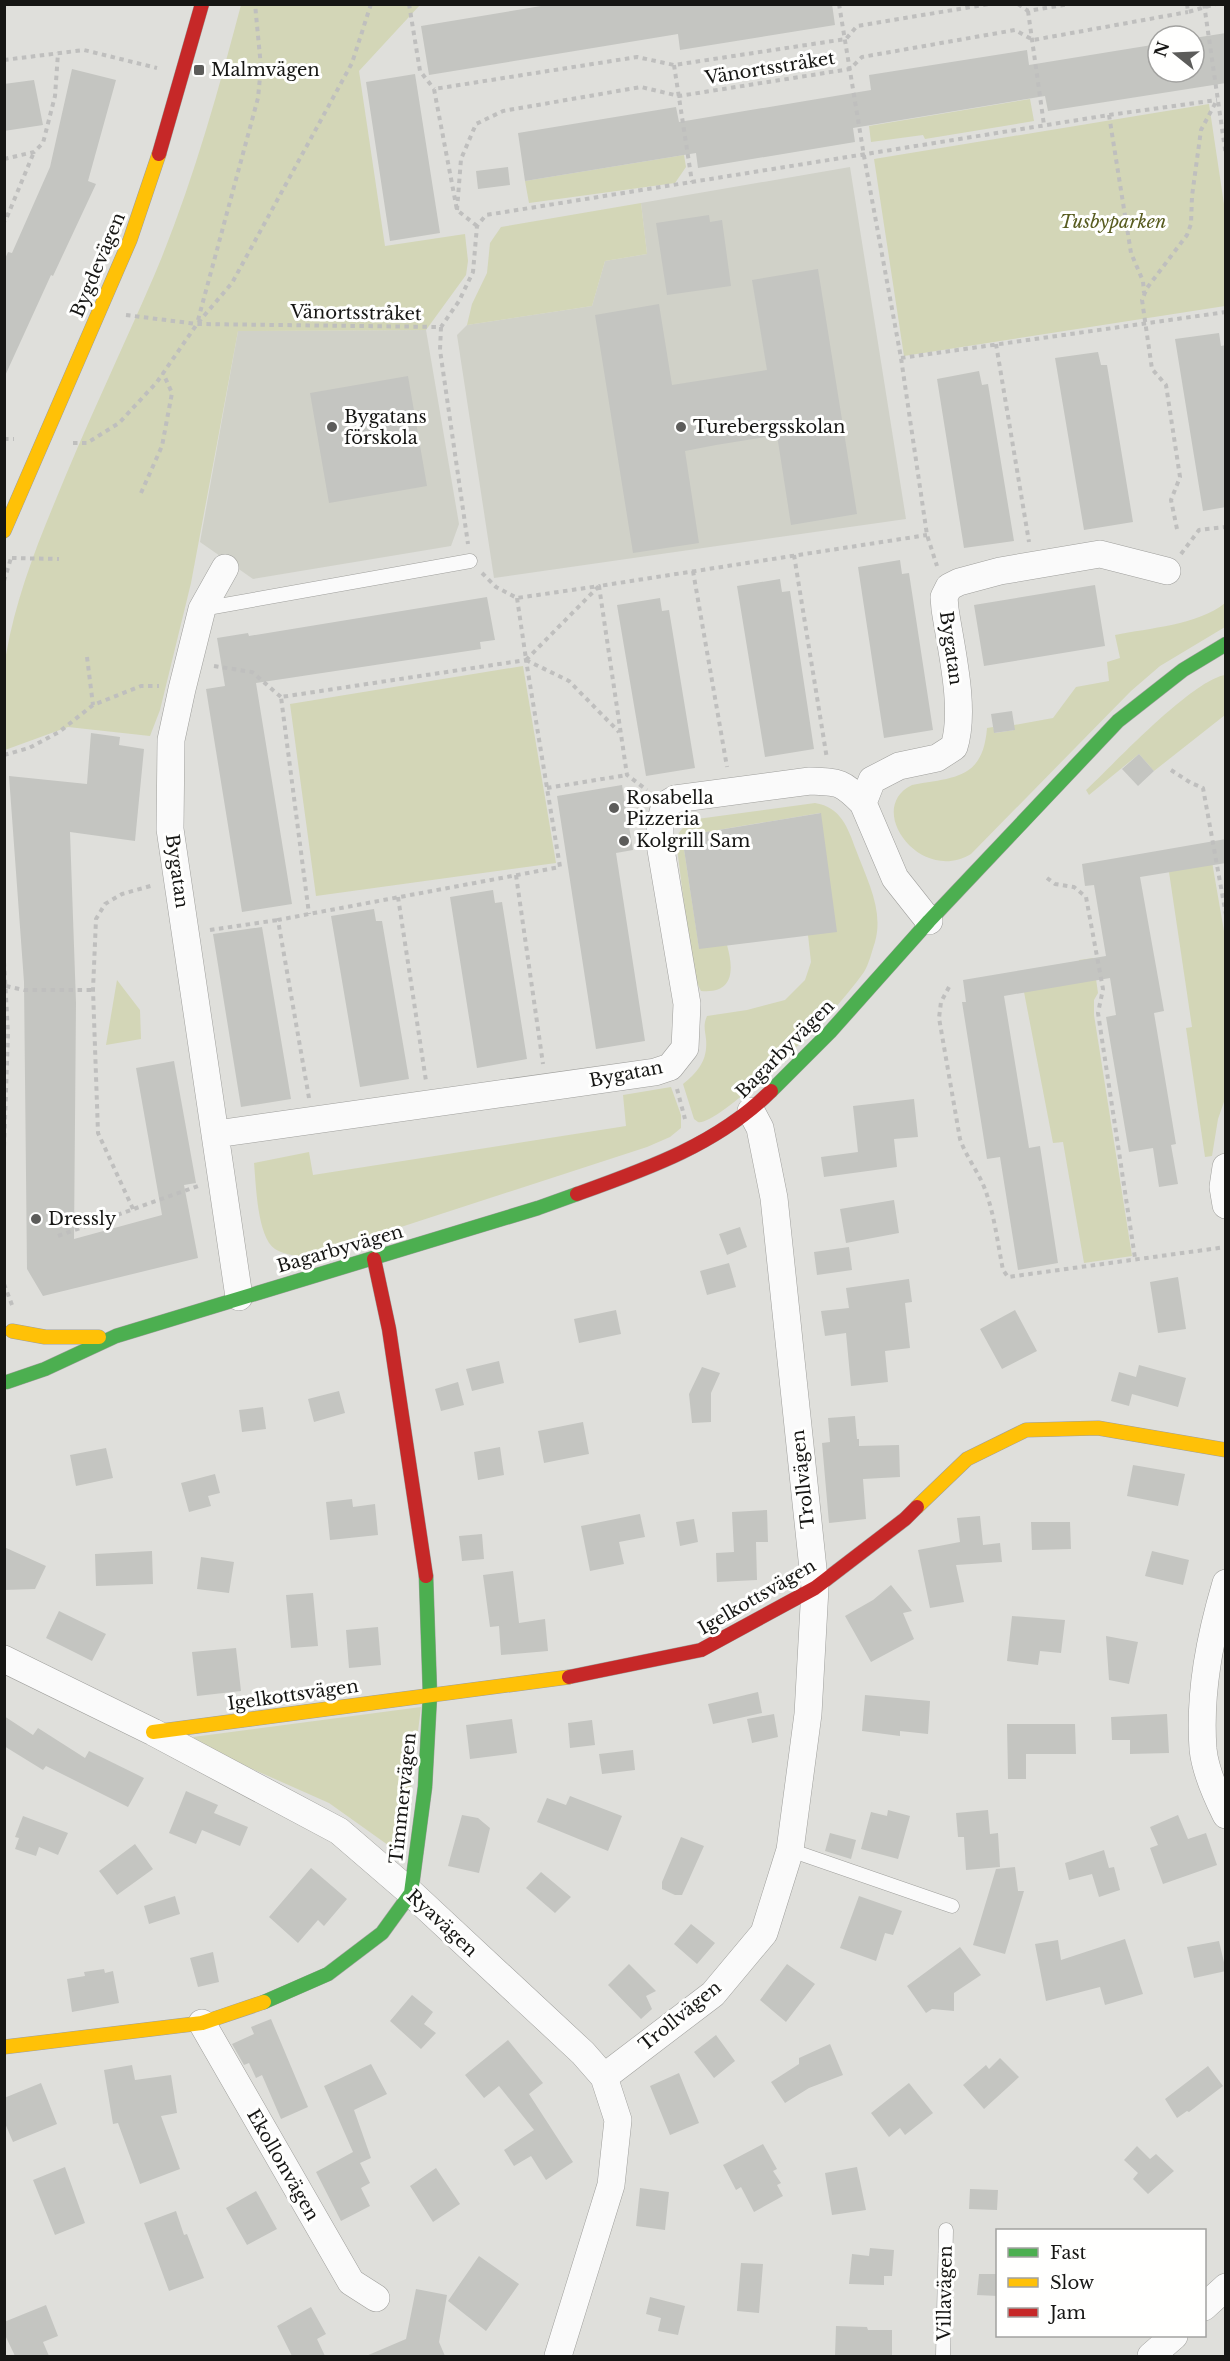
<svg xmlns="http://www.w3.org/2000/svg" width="1230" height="2361" font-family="'Libre Baskerville',serif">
	<rect width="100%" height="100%" fill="#dfdfdb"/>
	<path fill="#d0d1c8" d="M850 167 906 519 494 578 457 335 467 325 592 306 605 261 647 254 641 203Z
		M426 330 459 524 451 546 253 579 200 542 238 331Z"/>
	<path fill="#d3d6b7" d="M241 5H420L359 71 385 246 465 234 468 261 466 275 426 330 238 331 191 583 160 710 150 736 68 727 5 750C4 719 0 685 6 655 15 603 34 552 54 504 85 427 121 352 154 276 191 189 217 96 241 5Z
		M1030 99 1034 121 925 139 923 135 871 142 869 126Z
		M1209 104 1225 211V306L904 356 874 159Z
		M684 155 686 167 675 183 529 203 525 181Z
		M641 203 647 254 605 261 592 306 467 325 472 304 487 273 490 243 501 227Z
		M1225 603V627L1160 666 1131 691 971 854C920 885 864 808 912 785 954 777 983 780 987 728L993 727 995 733 1014 730V725L1053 718 1076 687 1109 681 1107 662 1120 658 1115 635C1149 628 1198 625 1225 603Z
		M523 666 556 863 316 896 290 704Z
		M1225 675V715L1154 771 1139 754 1089 795 1086 790C1114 764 1191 681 1225 675Z
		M815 803C841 807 848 828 856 850 867 880 884 910 875 942 872 951 869 964 864 972 854 986 841 1001 830 1014 813 1032 716 1127 698 1122L694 1119 683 1084C698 1072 708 1060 706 1039 705 1030 703 1025 707 1016L747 1010 785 1000 805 980 811 962 808 935 820 813 682 836 699 948 727 945C734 970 734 994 701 991L693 975 676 840C679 829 687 824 697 819Z
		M1210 850 1226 943 1225 1099 1218 1119 1212 1156 1205 1157 1186 1028 1192 1027 1169 872Z
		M1093 958 1098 993 1094 1000V1015L1132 1256 1084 1263 1063 1142 1053 1143 1024 992 1082 982 1079 960Z
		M117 980 140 1010 141 1039 106 1045Z
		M671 1087 681 1115V1128L670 1137 647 1147 312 1256C299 1256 286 1256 275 1249 257 1237 256 1183 254 1163L309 1152 313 1175 626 1126 623 1095Z
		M421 1707 407 1822 395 1850 329 1803 203 1747 193 1737Z"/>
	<path fill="#c4c5c1" d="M553 4H832L835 25 680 50 678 34 429 75 421 26Z
		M1226 33V83L1048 111 1045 96 853 128 855 142 698 168 696 153 525 181 518 133 676 107 679 122 871 90 869 75 1027 50 1029 65 1158 44V72H1194V38Z
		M72 69 116 80 88 181 96 184 53 276 51 275 4 378V261L8 252 12 253 50 167Z
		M415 74 440 233 390 241 366 82Z
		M34 80 43 125 4 131V84Z
		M508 167 510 185 478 189 476 171Z
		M709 215 710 222 722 220 731 286 667 295 656 223Z
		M818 269 857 514 791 525 777 435 716 445 685 451 699 543 633 553 595 315 659 304 672 385 767 370 752 280Z
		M1219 333 1221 346 1226 345V507L1203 511 1175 339Z
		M1098 352 1101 365H1107L1133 522 1084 530 1055 358Z
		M979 371 982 385 988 384 1014 541 964 548 937 379Z
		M408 376 427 486 329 503 310 393Z
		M900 560 902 574 909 573 933 730 884 738 858 567Z
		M780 579 782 592 790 591 814 749 765 757 737 586Z
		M1095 585 1105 646 984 666 974 605Z
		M487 597 495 640 480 642 481 649 256 683 292 904 242 912 206 689 225 686 217 638 248 633 249 636Z
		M660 598 662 611 669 610 695 768 646 776 617 605Z
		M1012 711 1015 730 994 733 991 714Z
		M91 733 120 737 119 745 144 749 135 841 70 832 76 1003 74 1239 162 1215 136 1068 174 1061 196 1183 184 1185 198 1258 43 1296 27 1269 24 982 9 776 87 784Z
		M1139 754 1154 771 1138 786 1122 769Z
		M622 785 633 850 616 853 645 1041 596 1049 557 796Z
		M821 813 837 932 699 949 682 836Z
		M1226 839V863L1140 877 1164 1011 1154 1013 1176 1144 1171 1145 1178 1184 1159 1187 1153 1148 1129 1152 1106 1017 1116 1015 1110 978 1004 996 1029 1148 1040 1146 1058 1263 1018 1270 1000 1157 987 1159 962 1002H966L963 980 1106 956 1094 885 1085 886 1082 864Z
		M493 890 495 903 502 902 527 1059 477 1068 450 897Z
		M374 909 376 921H382L409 1079 360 1087 331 916Z
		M262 927 291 1099 241 1107 213 934Z
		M914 1099 918 1137 894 1139 897 1167 824 1177 821 1157 858 1152 853 1106Z
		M894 1200 899 1233 846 1243 840 1209Z
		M740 1227 747 1247 727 1255 719 1234Z
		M849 1247 852 1270 817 1275 814 1252Z
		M729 1263 736 1287 707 1295 700 1271Z
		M1178 1277 1186 1329 1158 1333 1150 1282Z
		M909 1279 912 1302 905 1303 910 1348 885 1351 888 1382 851 1386 846 1333 825 1336 821 1311 849 1308 846 1288Z
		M616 1310 621 1334 579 1343 574 1319Z
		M1015 1310 1037 1351 1002 1369 980 1329Z
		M499 1361 504 1383 472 1391 466 1369Z
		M1139 1365 1186 1378 1178 1407 1132 1394 1129 1406 1111 1401 1119 1372 1136 1377Z
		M702 1367 720 1373 711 1393V1422L692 1423 689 1394Z
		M458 1382 464 1405 441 1411 435 1389Z
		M339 1391 345 1413 314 1422 308 1399Z
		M263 1407 266 1429 242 1432 239 1410Z
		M855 1416 857 1439H859V1446L899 1445 900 1477 863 1479 866 1519 829 1523 822 1443 830 1442 828 1418Z
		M583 1422 589 1454 544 1463 538 1431Z
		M500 1447 504 1475 478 1480 474 1452Z
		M106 1448 113 1478 76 1486 70 1455Z
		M1133 1465 1185 1474 1178 1506 1127 1496Z
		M215 1474 220 1493 208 1496 211 1506 189 1512 181 1483Z
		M352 1499 353 1507 375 1504 378 1535 330 1540 326 1502Z
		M767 1510 768 1542H756L757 1580 717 1582 716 1553 734 1552 732 1512Z
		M640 1514 645 1537 619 1542 624 1564 590 1571 581 1526Z
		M980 1516 983 1545 1000 1543 1002 1562 956 1565 964 1602 930 1608 918 1550 960 1542 957 1518Z
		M694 1519 698 1542 680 1546 676 1522Z
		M1031 1522H1070L1071 1549 1032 1550Z
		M482 1534 484 1559 462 1561 459 1536Z
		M4 1547 46 1566 35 1589 4 1590Z
		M152 1551 153 1584 96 1586 95 1554Z
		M1152 1551 1189 1560 1183 1585 1145 1576Z
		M201 1557 234 1562 229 1593 197 1589Z
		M513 1571 519 1623 545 1619 548 1651 501 1655 499 1626 490 1627 483 1575Z
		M891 1585 912 1611 903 1613 914 1639 871 1662 845 1616 873 1600Z
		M313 1593 318 1646 291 1648 286 1595Z
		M59 1611 106 1634 92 1661 46 1638Z
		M1012 1616 1065 1620 1061 1653 1040 1651 1038 1665 1007 1661Z
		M378 1627 381 1665 349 1668 346 1630Z
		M1106 1636 1138 1642 1129 1684 1109 1680Z
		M236 1648 241 1691 197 1696 192 1652Z
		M758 1692 762 1713 713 1724 708 1704Z
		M865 1695 930 1701 928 1734 900 1731V1736L862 1731Z
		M774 1714 778 1737 752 1743 747 1719Z
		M1167 1714 1169 1753 1130 1754V1740H1112L1111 1717Z
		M4 1716 33 1735 38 1728 85 1758 89 1751 144 1778 128 1807 46 1766 43 1770 4 1746Z
		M512 1719 517 1753 470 1759 466 1725Z
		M592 1720 595 1745 570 1748 568 1723Z
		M1007 1724H1075L1076 1754H1026V1779H1008Z
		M633 1750 635 1770 602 1774 599 1754Z
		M186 1791 218 1805 214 1813 248 1827 240 1846 202 1830 196 1844 169 1833Z
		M570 1796 622 1816 608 1851 537 1822 547 1798 566 1805Z
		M888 1810 910 1816 898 1859 861 1849 871 1812 887 1816Z
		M988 1810 990 1834 998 1833 1000 1867 966 1870 964 1837H958L956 1813Z
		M462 1815 478 1818 490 1828 479 1873 448 1866Z
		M1178 1815 1188 1839 1206 1833 1217 1865 1163 1884 1150 1848 1158 1845 1150 1827Z
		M23 1816 68 1833 58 1855 39 1847 36 1856 15 1849 19 1838 15 1837Z
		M830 1833 856 1840 851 1859 825 1851Z
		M681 1837 704 1846 682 1895H675L662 1889V1882Z
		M135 1844 153 1869 117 1895 99 1871Z
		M1104 1850 1109 1868 1114 1867 1120 1890 1099 1897 1092 1874 1069 1880 1065 1863Z
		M1015 1867 1018 1891H1024L1005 1954 973 1945 996 1869Z
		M311 1868 347 1899 324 1926 318 1920 298 1943 269 1917Z
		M541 1872 571 1897 555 1913 526 1888Z
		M175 1896 180 1914 149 1924 144 1906Z
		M859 1896 902 1911 893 1935 885 1933 876 1961 840 1948Z
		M691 1924 715 1943 697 1964 674 1944Z
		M1125 1939 1143 1994 1105 2005 1100 1987 1046 2001 1035 1944 1058 1940 1061 1960Z
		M1219 1941 1226 1971 1194 1978 1187 1947Z
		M960 1947 981 1975 954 1993V2011L932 2009 926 2013 907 1986Z
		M213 1952 219 1982 198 1987 190 1958Z
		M629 1964 656 1991 646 1996 652 2009 641 2019 608 1985Z
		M787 1964 815 1984 786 2022 760 2000Z
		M104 1969 105 1973 113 1971 119 2003 72 2012 67 1979 85 1976 84 1972Z
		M412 1995 433 2012 424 2024 436 2033 421 2049 390 2021Z
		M271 2019 308 2107 281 2119 262 2075 256 2078 249 2063 244 2065 232 2044 254 2034 251 2027Z
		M716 2035 735 2061 714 2078 694 2052Z
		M508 2040 543 2083 529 2094 573 2162 546 2180 531 2156 514 2166 504 2150 534 2130 499 2086 484 2098 465 2075Z
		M830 2044 843 2075 809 2088 785 2103 771 2082 799 2064V2058Z
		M1000 2058 1019 2077 984 2109 963 2085 986 2065 989 2069Z
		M371 2064 387 2094 354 2110 371 2158 360 2163 370 2183 361 2188 370 2206 341 2221 316 2172 353 2152 324 2086Z
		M132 2065 135 2080 171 2075 177 2113 161 2116 180 2169 140 2184 118 2123 113 2124 104 2070Z
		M1208 2066 1223 2086 1189 2112 1187 2111 1177 2118 1165 2099Z
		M679 2073 699 2123 670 2135 650 2086Z
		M41 2083 57 2124 13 2142 4 2121V2098Z
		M909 2083 933 2113 905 2135 900 2128 889 2137 871 2113Z
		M763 2144 777 2169 773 2171 781 2183 777 2185 783 2196 754 2212 741 2187 736 2190 723 2165Z
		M1137 2146 1150 2159 1156 2154 1174 2171 1148 2194 1133 2179 1138 2173 1124 2160Z
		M65 2167 85 2223 55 2235 33 2180Z
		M857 2167 866 2210 832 2215 825 2173Z
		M436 2168 460 2204 433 2222 410 2186Z
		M640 2188 669 2192 665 2230 636 2226Z
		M970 2189 998 2190 997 2210 969 2209Z
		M256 2191 277 2229 247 2245 226 2208Z
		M176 2211 184 2235 187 2234 204 2278 169 2291 144 2223Z
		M870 2248 894 2250 892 2276H884V2285L849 2284 852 2254 869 2256Z
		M479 2256 519 2284 486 2331 448 2301Z
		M741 2263 763 2264 759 2313 737 2311Z
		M979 2274H998V2296L977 2295Z
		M416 2289 447 2295 439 2342 445 2356H366L406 2339Z
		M650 2297 685 2306 678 2335 658 2331 661 2318 646 2314Z
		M46 2305 58 2336 43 2342 49 2356H15L4 2333V2322Z
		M311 2307 326 2334 317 2339 325 2356H292L277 2326Z
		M836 2326 867 2327 868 2330H892V2356H835Z"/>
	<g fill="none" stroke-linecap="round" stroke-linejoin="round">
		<defs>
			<path id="lane" d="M202 609 470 561
				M790 1850 952 1906
				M943 2356 946 2230"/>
			<path id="street" d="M225 568 202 609 182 689 171 740 170 829 239 1297
				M929 921 895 878 863 803 872 780 899 766 937 758 954 747C966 709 951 649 945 609L944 597 949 587 959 582 1000 571 1100 554 1167 571
				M216 1134 655 1072 670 1067 685 1048 687 1004 660 844V823L665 805 675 799 810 781C840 782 842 782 863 803
				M1226 1167 1223 1187 1226 1205
				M1226 1583C1210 1637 1199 1692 1203 1749 1205 1770 1216 1795 1226 1815
				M4 1659 153 1732 339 1831 411 1893 583 2053 604 2077 618 2120 611 2185 558 2356
				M202 2023 351 2282 376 2298
				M604 2077 713 1994 764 1933 790 1850 808 1714 815 1588 774 1198 760 1128 751 1111
				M1204 2307 1226 2287
				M1151 2356 1174 2336"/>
			<path id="fast" d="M771 1091 830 1032 929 921 1118 721 1183 670 1226 644
				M7 1382 45 1369 116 1336 538 1208 577 1194
				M264 2002 328 1974 382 1933 411 1893 425 1787 430 1695 426 1576"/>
			<path id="slow" d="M4 531 130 240 159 154
				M12 1331 45 1337H99
				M917 1507 967 1459 1026 1430 1098 1428 1226 1450
				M153 1732 569 1677
				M4 2047 202 2023 264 2002"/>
			<path id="jam" d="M159 154 202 4
				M577 1194C647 1169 718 1144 771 1091
				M374 1259 389 1329 426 1576
				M569 1677 701 1650 815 1588 905 1519 917 1507"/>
		</defs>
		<use href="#lane" stroke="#9f9f9c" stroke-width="15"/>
		<use href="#street" stroke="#9f9f9c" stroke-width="28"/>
		<use href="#fast" stroke="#9f9f9c" stroke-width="15"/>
		<use href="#slow" stroke="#9f9f9c" stroke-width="15"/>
		<use href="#jam" stroke="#9f9f9c" stroke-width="15"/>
		<path stroke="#bfbfbe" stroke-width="4" stroke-dasharray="4.5 4.5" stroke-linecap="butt" d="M409 4 420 71 434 89
			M839 4 864 156 901 358 927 535 937 566
			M1018 4 1028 11 1069 4
			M1187 4 1188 12 1216 4
			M1204 4 1226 156
			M1028 11 1044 125
			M4 60 84 50 157 68
			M674 65 692 182
			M1109 115 1131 253 1143 281 1144 293
			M4 159 34 152 43 143 55 96 58 53
			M457 210 461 159 476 124 503 111 641 87 679 96 850 69 862 57 1015 30 1033 40 1188 12
			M4 213 7 217 4 222
			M7 217 34 152
			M477 226 457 210 434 89 637 57 674 65 846 39 857 26 989 4
			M126 315 197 324 441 327 459 301 473 272 477 226 486 215 1109 115 1217 100
			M198 320 258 98 261 67 255 4
			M441 327 440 350 468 544
			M996 344 1029 542
			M901 358 1226 312
			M4 439H14
			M73 443H87L119 423 157 382 197 324 232 283 352 63 371 4
			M141 493 162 446 172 393 163 373
			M1177 529 1171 500 1180 477 1166 385 1152 369 1142 300 1147 288 1187 235 1191 224 1192 196 1201 130 1217 100
			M1181 554 1199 530 1226 527
			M794 555 827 759
			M12 558 59 559
			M693 571 727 767
			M482 573 496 587 517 598 599 586 627 775 647 790
			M4 581 11 558
			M517 598 526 659
			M87 657 93 705
			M526 660 599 586 927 535
			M526 660 569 681 619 732
			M214 666 252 672 281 697
			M4 755 29 748 59 732 93 705 141 686H159
			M1171 770 1191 783 1203 788 1226 915
			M547 788 627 775
			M516 875 543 1064
			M1047 878 1055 884 1074 887 1086 897 1103 989 1098 1013 1135 1258
			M398 897 426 1081
			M210 930 278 920
			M4 962 8 1033 4 1148
			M6 986 24 990H93
			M949 987 941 1002 939 1018 960 1139C967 1159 981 1175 987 1195 995 1219 998 1245 1003 1270L1008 1277 1226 1247
			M677 1089 685 1119
			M309 1098 278 920 309 914 560 867 526 660 281 697 309 914
			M133 1209 98 1133 93 990 96 919 105 904 122 894 154 885
			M58 1236 198 1186
			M4 1284 12 1305"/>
		<use href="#lane" stroke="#fafafa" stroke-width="14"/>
		<use href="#street" stroke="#fafafa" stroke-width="27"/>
		<use href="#fast" stroke="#4caf50" stroke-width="14"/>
		<use href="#slow" stroke="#ffc107" stroke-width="14"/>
		<use href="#jam" stroke="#c62828" stroke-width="14"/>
	</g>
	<g fill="#5c5c5a" stroke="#fffffe" stroke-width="2">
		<rect x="193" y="64" width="12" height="12" rx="3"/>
		<circle cx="332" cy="427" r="6"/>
		<circle cx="681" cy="427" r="6"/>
		<circle cx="614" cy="808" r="6"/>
		<circle cx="624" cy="841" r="6"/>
		<circle cx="36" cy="1219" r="6"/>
	</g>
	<g text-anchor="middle" stroke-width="6" stroke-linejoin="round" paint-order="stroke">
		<g font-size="18" fill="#161614" stroke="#fffffe">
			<text transform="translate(770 68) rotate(-9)" y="6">Vänortsstråket</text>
			<text transform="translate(98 265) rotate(-67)" y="6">Bygdevägen</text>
			<text transform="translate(356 313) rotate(1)" y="6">Vänortsstråket</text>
			<text transform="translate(951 648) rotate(82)" y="6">Bygatan</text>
			<text transform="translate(177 871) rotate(82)" y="6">Bygatan</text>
			<text transform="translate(785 1049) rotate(-45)" y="6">Bagarbyvägen</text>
			<text transform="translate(626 1074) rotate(-11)" y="6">Bygatan</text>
			<text transform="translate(340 1249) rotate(-16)" y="6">Bagarbyvägen</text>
			<text transform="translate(803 1479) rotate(-96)" y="6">Trollvägen</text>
			<text transform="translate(757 1597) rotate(-30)" y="6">Igelkottsvägen</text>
			<text transform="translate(293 1695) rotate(-8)" y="6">Igelkottsvägen</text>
			<text transform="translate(403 1798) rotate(-84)" y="6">Timmervägen</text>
			<text transform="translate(442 1923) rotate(43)" y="6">Ryavägen</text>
			<text transform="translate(680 2016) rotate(-39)" y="6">Trollvägen</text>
			<text transform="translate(283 2165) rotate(60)" y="6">Ekollonvägen</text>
			<text transform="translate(945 2293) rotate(-89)" y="6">Villavägen</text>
		</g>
		<g font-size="18" fill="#161614" stroke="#fffffe" text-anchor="start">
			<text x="211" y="76">Malmvägen</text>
			<text x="344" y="423">Bygatans<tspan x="344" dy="21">förskola</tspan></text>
			<text x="693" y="433">Turebergsskolan</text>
			<text x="626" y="804">Rosabella<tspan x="626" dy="21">Pizzeria</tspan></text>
			<text x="636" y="847">Kolgrill Sam</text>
			<text x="48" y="1225">Dressly</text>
		</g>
		<g font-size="18" font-style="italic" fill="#585c20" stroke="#fffffe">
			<text x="1113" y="228">Tusbyparken</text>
		</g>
	</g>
	<rect width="1230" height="2361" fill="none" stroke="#161614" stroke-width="12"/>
	<rect x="996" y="2229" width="210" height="108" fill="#fffffe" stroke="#a2a2a0" stroke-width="1.5"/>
	<rect x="1008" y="2248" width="30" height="9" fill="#4caf50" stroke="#a2a2a0" stroke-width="1.5"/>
	<text x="1050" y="2259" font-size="18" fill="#161614">Fast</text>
	<rect x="1008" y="2278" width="30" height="9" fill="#ffc107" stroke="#a2a2a0" stroke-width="1.5"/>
	<text x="1050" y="2289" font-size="18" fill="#161614">Slow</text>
	<rect x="1008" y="2308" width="30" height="9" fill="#c62828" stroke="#a2a2a0" stroke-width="1.5"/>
	<text x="1050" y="2319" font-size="18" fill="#161614">Jam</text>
	<g transform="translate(1176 54) rotate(288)"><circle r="28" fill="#fffffe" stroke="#a2a2a0" stroke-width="1.5"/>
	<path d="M0-4.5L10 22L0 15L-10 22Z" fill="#5c5c5a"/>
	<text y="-9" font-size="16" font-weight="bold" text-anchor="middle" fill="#161614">N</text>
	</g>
</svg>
